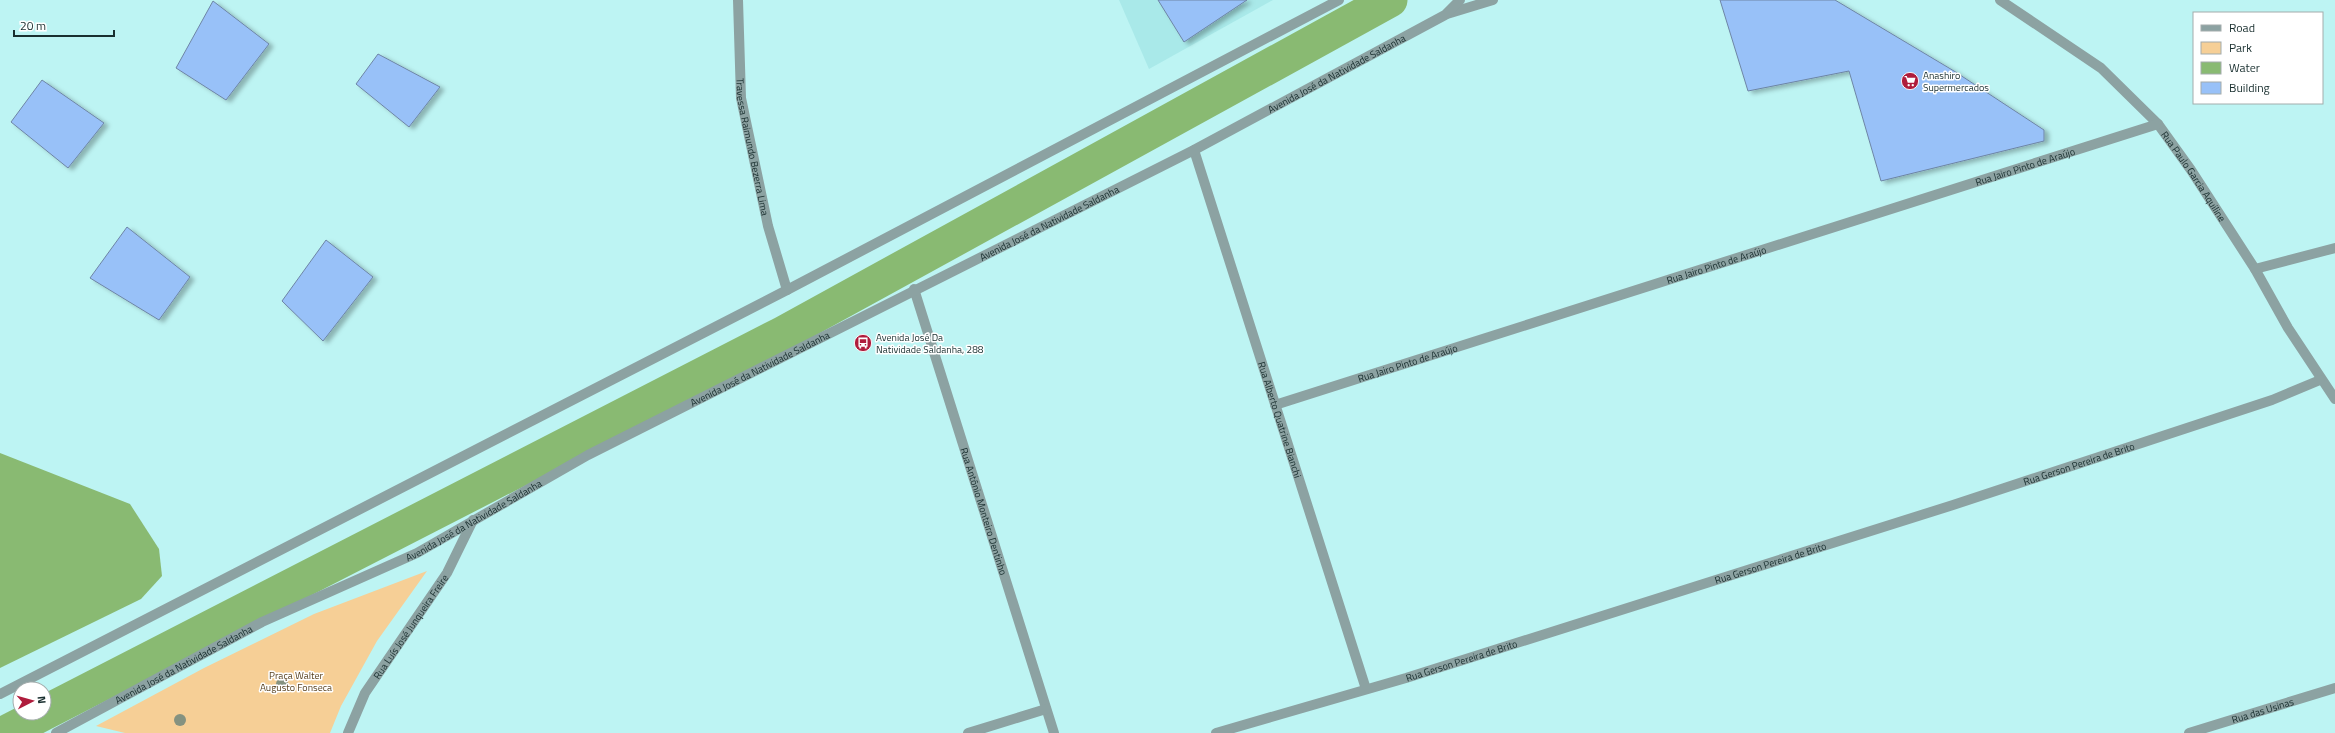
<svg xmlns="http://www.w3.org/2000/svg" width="2335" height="733" font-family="'Titillium Web',sans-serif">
	<defs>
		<filter id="shadow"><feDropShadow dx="4.5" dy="2.5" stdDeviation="2" flood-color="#0004"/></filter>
	</defs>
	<rect width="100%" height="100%" fill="#bdf4f3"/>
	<path fill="#a9e9e9" d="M1119 0H1273L1149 69Z"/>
	<path fill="#f6cf96" d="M427 571 377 641 341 706 330 733H125L96 726 204 668 314 614Z"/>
	<path fill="#89ba72" d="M0 453 130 504 159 549 162 576 141 599 0 668Z"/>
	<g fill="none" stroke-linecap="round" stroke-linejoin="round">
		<path stroke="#89ba72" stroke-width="35" d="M44 713 782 334 1390 0
			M5 733 44 713"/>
	</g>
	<path fill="#98c1f8" stroke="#6e85a5" filter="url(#shadow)" d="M1158 0H1247L1184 42Z
		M1720 0H1835L1954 71 2044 130V141L1881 181 1849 71 1748 91Z
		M213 1 269 44 226 100 176 68Z
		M378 54 440 87 409 127 356 84Z
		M42 80 104 123 68 168 11 122Z
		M127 227 190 277 159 320 90 278Z
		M326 240 373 277 323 341 282 301Z"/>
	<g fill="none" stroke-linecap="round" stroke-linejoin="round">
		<g stroke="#8ca2a2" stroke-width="10">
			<path id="s1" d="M738 0 741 98 768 226 787 290"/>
			<path id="s2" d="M2000 0 2101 68 2158 124 2191 170 2255 269 2288 328 2335 399"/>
			<path d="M1447 14 1493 0"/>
			<path id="s3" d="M1194 150 1366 689"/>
			<path d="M2255 269 2335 248"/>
			<path id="s4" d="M914 289 1054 733"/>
			<path id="s5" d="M1275 405 2158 124"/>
			<path d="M0 694 787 290 1339 0"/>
			<path id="s6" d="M56 733 262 622 417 553 588 455 1194 150 1445 15 1460 0"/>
			<path id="s7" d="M348 733 365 693 447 573 473 520"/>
			<path d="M968 733 1046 709"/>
			<path id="s8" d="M1216 733 1406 678 1953 505 2272 400 2320 380"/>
			<path id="s9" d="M2189 733 2335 688"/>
		</g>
	</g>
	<g fill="#859280">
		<circle cx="282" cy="684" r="6"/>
		<circle cx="180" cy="720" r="6"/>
	</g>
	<defs>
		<symbol id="supermarket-disc" viewBox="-11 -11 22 22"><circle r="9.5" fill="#af1c3c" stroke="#fff"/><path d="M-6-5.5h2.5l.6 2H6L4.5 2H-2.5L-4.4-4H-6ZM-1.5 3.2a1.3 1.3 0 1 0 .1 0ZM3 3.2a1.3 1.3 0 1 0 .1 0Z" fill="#fff"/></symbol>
		<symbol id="bus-disc" viewBox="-11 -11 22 22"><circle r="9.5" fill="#af1c3c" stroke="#fff"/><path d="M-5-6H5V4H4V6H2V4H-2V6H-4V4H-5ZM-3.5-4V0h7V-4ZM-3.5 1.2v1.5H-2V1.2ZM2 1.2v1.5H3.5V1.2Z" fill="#fff"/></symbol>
	</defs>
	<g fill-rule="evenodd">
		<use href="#supermarket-disc" x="1900" y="71" width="20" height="20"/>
		<use href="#bus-disc" x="853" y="333" width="20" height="20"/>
	</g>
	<g text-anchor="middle" stroke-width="3" stroke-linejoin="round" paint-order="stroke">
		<g font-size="10" fill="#192f2f" stroke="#fff">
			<text dy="4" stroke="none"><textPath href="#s6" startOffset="1441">Avenida José da Natividade Saldanha</textPath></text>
			<text dy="4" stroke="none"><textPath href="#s1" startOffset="148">Travessa Raimundo Bezerra Lima</textPath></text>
			<text dy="4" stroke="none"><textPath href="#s5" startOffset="787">Rua Jairo Pinto de Araújo</textPath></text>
			<text dy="4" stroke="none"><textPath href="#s2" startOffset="265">Rua Paulo Garcia Aquiline</textPath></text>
			<text dy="4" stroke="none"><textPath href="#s6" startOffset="1117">Avenida José da Natividade Saldanha</textPath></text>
			<text dy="4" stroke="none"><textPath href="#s5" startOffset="463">Rua Jairo Pinto de Araújo</textPath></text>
			<text dy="4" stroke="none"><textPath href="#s5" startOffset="139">Rua Jairo Pinto de Araújo</textPath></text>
			<text dy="4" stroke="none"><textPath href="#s6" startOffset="793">Avenida José da Natividade Saldanha</textPath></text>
			<text dy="4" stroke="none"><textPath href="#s3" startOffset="283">Rua Alberto Quatrine Bianchi</textPath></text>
			<text dy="4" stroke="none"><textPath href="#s8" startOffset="904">Rua Gerson Pereira de Brito</textPath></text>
			<text dy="4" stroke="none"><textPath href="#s4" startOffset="233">Rua Antônio Monteiro Dentinho</textPath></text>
			<text dy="4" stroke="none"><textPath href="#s6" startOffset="469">Avenida José da Natividade Saldanha</textPath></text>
			<text dy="4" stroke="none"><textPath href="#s8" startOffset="580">Rua Gerson Pereira de Brito</textPath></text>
			<text dy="4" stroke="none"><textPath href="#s7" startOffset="124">Rua Luís José Junqueira Freire</textPath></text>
			<text dy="4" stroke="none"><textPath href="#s8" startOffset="256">Rua Gerson Pereira de Brito</textPath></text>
			<text dy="4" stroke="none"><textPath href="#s6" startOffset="145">Avenida José da Natividade Saldanha</textPath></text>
			<text dy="4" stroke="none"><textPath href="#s9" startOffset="77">Rua das Usinas</textPath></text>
		</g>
		<g font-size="10" fill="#192f2f" stroke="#fff" text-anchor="start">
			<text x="1923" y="79">Anashiro<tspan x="1923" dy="12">Supermercados</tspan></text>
			<text x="876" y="341">Avenida José Da<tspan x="876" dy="12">Natividade Saldanha, 288</tspan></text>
		</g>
		<g font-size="10" fill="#584221" stroke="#fff">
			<text x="296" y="679">Praça Walter<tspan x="296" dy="12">Augusto Fonseca</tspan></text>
		</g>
	</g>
	<rect x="2193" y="12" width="130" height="92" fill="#ffffff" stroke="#a3acac"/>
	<rect x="2201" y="25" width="20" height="6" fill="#8ca2a2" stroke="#a3acac"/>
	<text x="2229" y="32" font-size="12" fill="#192f2f">Road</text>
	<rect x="2201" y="42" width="20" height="12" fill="#f6cf96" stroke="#a3acac"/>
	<text x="2229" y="52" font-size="12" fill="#192f2f">Park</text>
	<rect x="2201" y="62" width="20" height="12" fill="#89ba72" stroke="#a3acac"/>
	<text x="2229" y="72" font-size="12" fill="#192f2f">Water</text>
	<rect x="2201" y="82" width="20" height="12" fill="#98c1f8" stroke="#a3acac"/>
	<text x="2229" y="92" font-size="12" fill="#192f2f">Building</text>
	<g transform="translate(32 701) rotate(84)"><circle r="19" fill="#ffffff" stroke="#a3acac"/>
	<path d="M0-3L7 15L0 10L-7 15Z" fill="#af1c3c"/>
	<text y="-6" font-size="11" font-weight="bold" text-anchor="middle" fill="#192f2f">N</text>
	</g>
	<path d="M14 30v6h100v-6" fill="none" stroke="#192f2f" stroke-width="2"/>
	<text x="20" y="30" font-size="12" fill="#192f2f" stroke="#ffffff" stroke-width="3" paint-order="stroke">20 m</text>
</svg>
